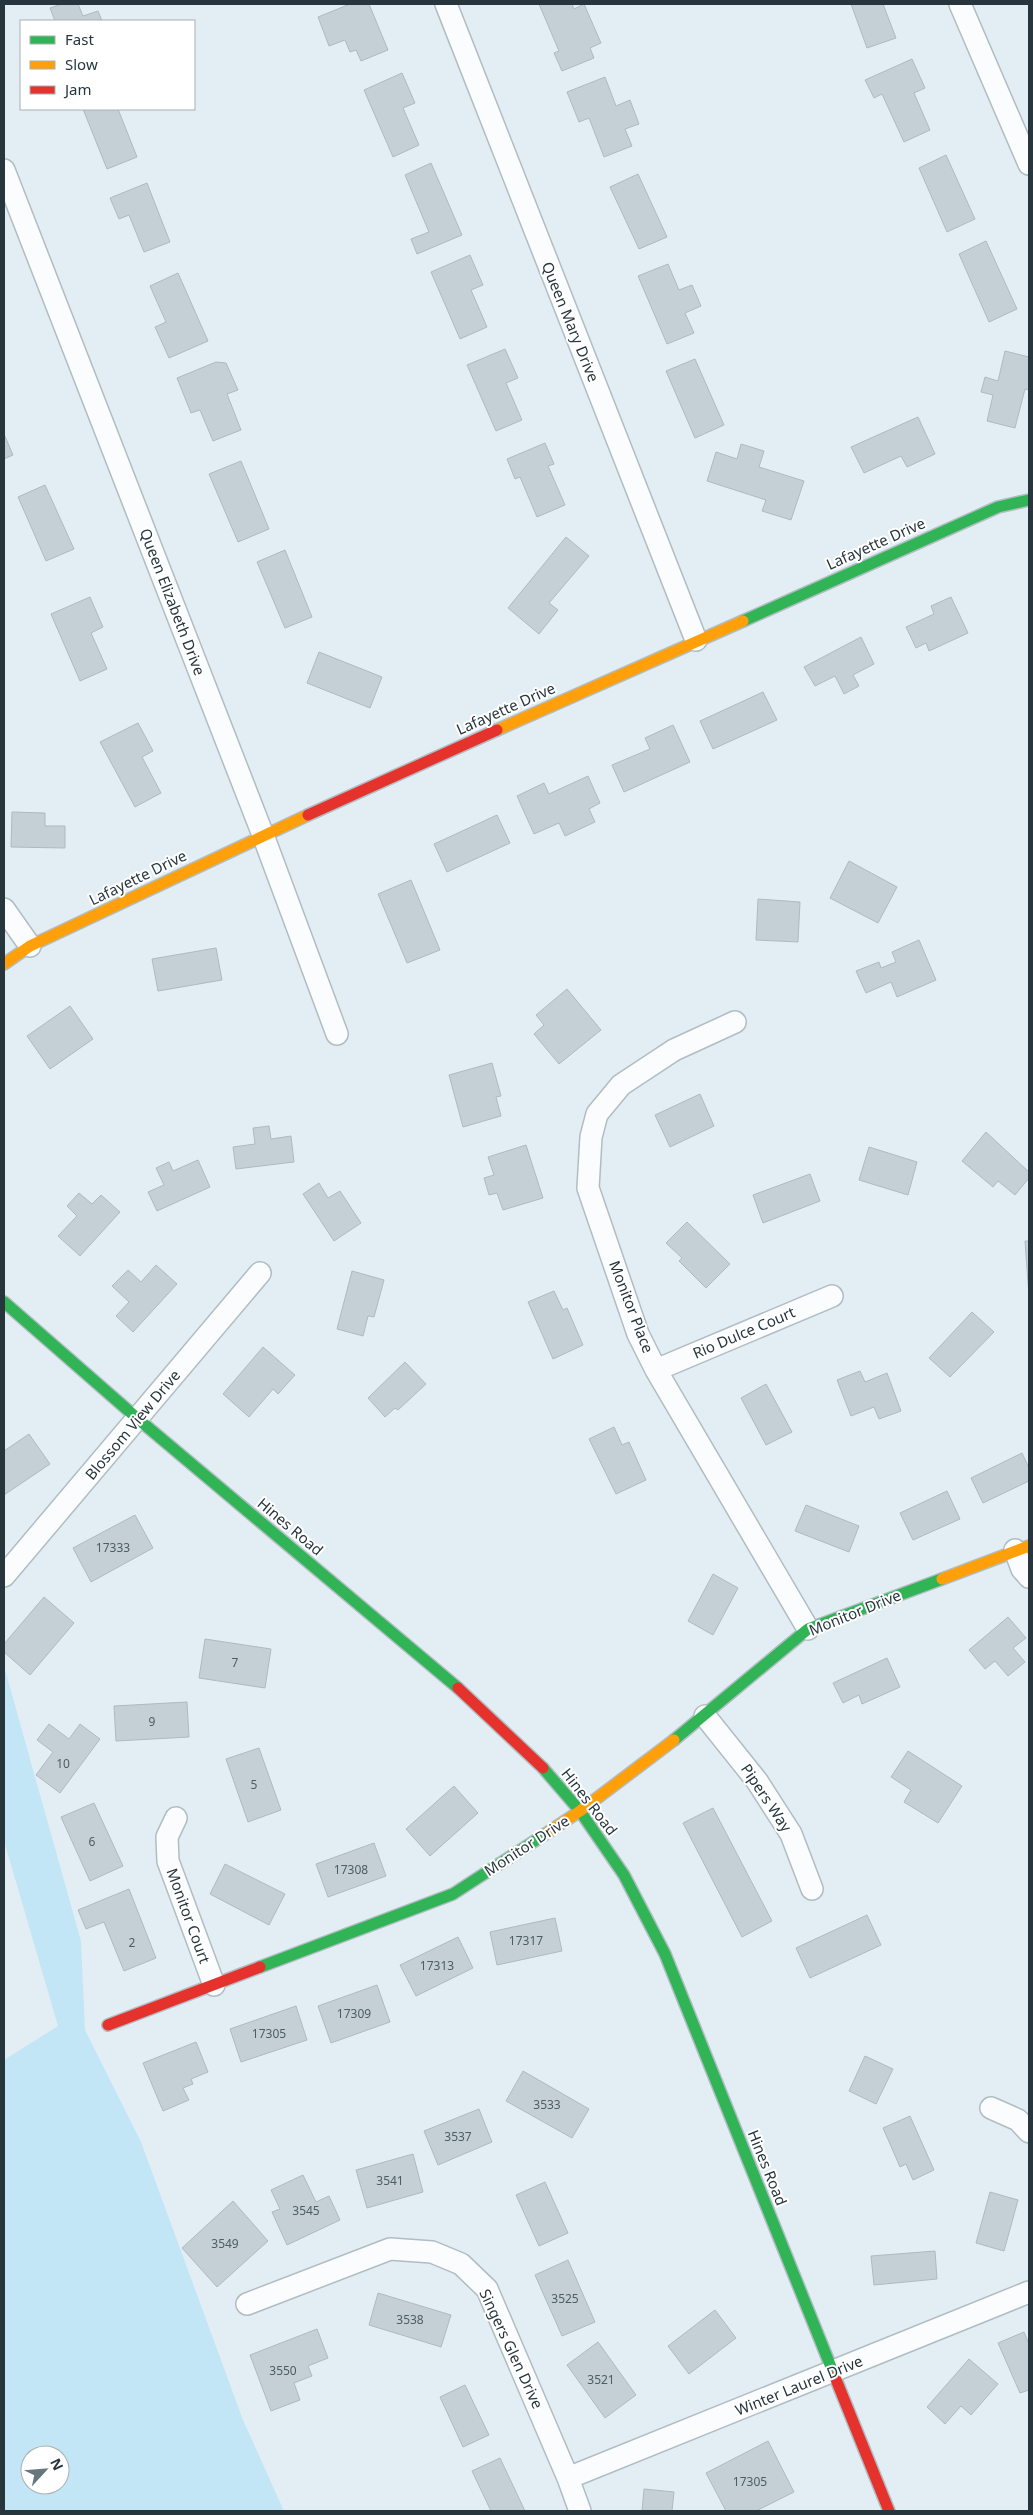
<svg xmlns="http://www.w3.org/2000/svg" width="1033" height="2515" font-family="'Noto Sans',sans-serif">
	<rect width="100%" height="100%" fill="#e2eef4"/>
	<path fill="#c3e6f6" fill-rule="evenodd" d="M4 1666 81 1941 85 2030 141 2142 243 2420 284 2511H4V2060L58 2026 4 1841ZM30 2455H60V2485H30Z"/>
	<path fill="#c4d0d6" stroke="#adbac0" d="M62 4H78L83 16 98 11 102 21H55L50 8Z
		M350 4H369L388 50 361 61 356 50 350 52 345 40 329 46 318 17Z
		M539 4H572L574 9 584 4 601 43 590 48 594 58 562 71 554 53 559 51Z
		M851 4H883L896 38 867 48Z
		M912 59 925 88 914 93 930 130 904 142 882 94 874 98 865 80Z
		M402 73 415 103 403 108 419 145 393 157 364 90Z
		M605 77 616 106 630 100 639 124 625 129 632 146 604 157 589 118 579 122 567 92Z
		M83 109H118L137 157 107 169Z
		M946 155 975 219 947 232 919 168Z
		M431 163 462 235 417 254 411 239 429 232 405 175Z
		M638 174 667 237 639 249 610 187Z
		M147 183 170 242 144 252 129 215 119 219 110 198Z
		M986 241 1017 309 989 322 959 254Z
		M470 255 483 285 471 290 487 327 460 339 431 272Z
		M668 264 679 290 692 285 701 306 685 313 694 333 667 344 638 276Z
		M178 273 208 341 169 358 155 327 166 322 150 286Z
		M505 349 518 378 506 383 522 420 496 431 467 365Z
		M1005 351 1029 357V390L1025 389 1015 428 987 421 993 395 981 392 985 377 998 381Z
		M695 359 724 425 695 438 666 371Z
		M216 362 226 363 238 390 227 394 241 430 213 441 200 410 191 413 177 378Z
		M918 417 935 454 907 467 901 456 864 473 851 447Z
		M4 434 13 455 4 459Z
		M545 443 554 464 548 466 565 505 537 517 520 477 515 479 507 459Z
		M741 444 764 451 759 467 804 481 791 520 762 511 766 500 707 481 716 452 737 459Z
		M241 461 269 529 238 542 209 474Z
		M45 485 74 549 46 561 18 497Z
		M566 537 589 556 549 603 558 610 539 634 508 608Z
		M285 550 312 617 285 628 257 562Z
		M90 597 103 627 91 633 107 669 80 681 51 614Z
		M951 597 968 633 929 651 926 643 916 648 906 627 934 614 931 606Z
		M861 637 874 664 853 675 859 686 844 694 835 676 815 686 804 667Z
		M319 652 382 677 370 708 307 683Z
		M763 692 777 720 713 749 700 721Z
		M138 723 153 751 142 757 161 793 135 807 100 742Z
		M673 725 690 762 624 792 612 765 650 749 645 738Z
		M588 776 600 803 589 809 595 822 565 836 559 823 534 834 517 796 544 783 549 794Z
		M12 812 45 813V826H65V848L11 847Z
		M497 815 510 843 447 872 434 844Z
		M849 861 897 887 878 923 830 898Z
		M411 880 440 950 407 963 378 894Z
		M758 899 800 902 798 942 756 940Z
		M919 940 936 980 897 997 891 982 866 993 856 971 879 962 881 968 896 962 892 952Z
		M216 948 222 980 158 991 152 959Z
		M567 989 601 1030 559 1064 534 1034 544 1025 536 1015Z
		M70 1006 93 1039 50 1069 27 1036Z
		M492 1063 501 1096 496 1097 501 1116 463 1127 449 1075Z
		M700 1094 714 1126 670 1147 655 1115Z
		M269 1126 271 1139 291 1136 294 1162 236 1169 233 1147 255 1144 253 1128Z
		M986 1132 1029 1172V1178L1015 1195 998 1181 993 1187 962 1161Z
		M526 1145 543 1198 503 1210 497 1193 489 1195 484 1178 494 1175 488 1157Z
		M869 1147 917 1162 908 1195 859 1180Z
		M198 1160 210 1187 157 1211 148 1192 164 1185 156 1168 169 1162 173 1171Z
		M810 1174 820 1201 763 1223 753 1195Z
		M319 1183 328 1198 340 1191 361 1223 334 1241 303 1194Z
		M79 1193 92 1204 101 1195 120 1212 80 1256 58 1236 77 1216 67 1206Z
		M687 1222 730 1264 706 1288 679 1261 682 1258 666 1243Z
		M1025 1241H1029V1296Z
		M156 1265 177 1284 133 1332 116 1316 129 1302 112 1286 128 1270 141 1282Z
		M352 1271 384 1280 374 1317 368 1316 363 1336 337 1329Z
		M554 1291 563 1310 567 1308 583 1345 553 1359 528 1302Z
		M972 1312 994 1332 950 1377 929 1358Z
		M263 1347 295 1375 278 1394 273 1389 249 1417 223 1394Z
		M405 1362 426 1384 398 1410 395 1408 385 1417 368 1398Z
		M860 1371 865 1382 887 1373 901 1411 879 1419 874 1407 851 1416 837 1380Z
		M766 1384 792 1432 766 1445 741 1398Z
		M614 1427 622 1445 629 1442 646 1480 616 1494 589 1439Z
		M29 1434 50 1464 4 1495V1451Z
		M1022 1453 1029 1468V1481L983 1503 971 1478Z
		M947 1491 960 1519 913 1540 900 1513Z
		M806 1505 859 1526 849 1552 795 1531Z
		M135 1515 153 1548 91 1582 73 1548Z
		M713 1574 738 1588 713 1635 688 1621Z
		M44 1597 74 1623 30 1675 4 1652V1644Z
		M1008 1617 1026 1638 1013 1648 1025 1662 1008 1676 995 1661 985 1669 969 1650Z
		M205 1639 271 1649 265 1688 199 1678Z
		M887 1658 900 1687 862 1704 859 1695 843 1703 833 1683Z
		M187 1702 189 1737 116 1741 114 1706Z
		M49 1724 69 1739 80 1724 100 1739 60 1793 36 1775 53 1752 37 1740Z
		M259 1748 281 1810 248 1822 226 1759Z
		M908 1751 962 1786 938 1823 904 1802 911 1790 891 1777Z
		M454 1786 478 1813 430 1856 406 1829Z
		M94 1803 123 1866 90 1881 61 1817Z
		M713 1808 772 1921 742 1937 683 1823Z
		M374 1843 386 1876 328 1897 316 1864Z
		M225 1864 285 1894 269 1925 210 1894Z
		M129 1889 156 1958 124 1971 104 1922 86 1929 78 1910Z
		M867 1915 881 1945 810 1978 796 1948Z
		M555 1918 562 1951 497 1965 490 1932Z
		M458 1937 473 1968 416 1996 400 1965Z
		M377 1985 390 2022 331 2043 318 2006Z
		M296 2006 307 2040 241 2062 230 2029Z
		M196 2042 208 2072 191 2079 193 2084 183 2088 189 2100 163 2111 143 2063Z
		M865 2056 893 2069 876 2104 849 2091Z
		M523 2071 589 2109 572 2138 506 2101Z
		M479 2109 492 2142 438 2165 424 2131Z
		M910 2116 934 2170 913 2180 906 2164 900 2167 883 2128Z
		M413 2154 423 2192 367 2208 356 2170Z
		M303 2175 316 2202 329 2196 340 2220 287 2245 272 2212 280 2209 271 2190Z
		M545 2182 568 2233 539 2246 516 2195Z
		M990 2192 1018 2200 1004 2251 976 2243Z
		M233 2201 268 2241 217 2287 182 2248Z
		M935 2251 937 2279 874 2285 871 2256Z
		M568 2260 595 2322 562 2336 535 2275Z
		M378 2293 451 2315 441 2347 369 2325Z
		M715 2310 736 2338 689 2374 668 2346Z
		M317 2329 328 2358 308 2366 312 2376 294 2383 300 2400 271 2411 250 2355Z
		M1024 2332 1029 2344V2390L1020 2393 998 2343Z
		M598 2342 636 2395 605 2418 567 2365Z
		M969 2359 998 2384 971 2415 961 2406 945 2424 927 2407Z
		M465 2385 489 2435 463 2447 440 2397Z
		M768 2441 794 2492 756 2511H726L706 2473Z
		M500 2458 525 2511H491L472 2471Z
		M644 2489 674 2492 672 2511H642Z"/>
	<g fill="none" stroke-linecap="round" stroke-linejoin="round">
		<defs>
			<path id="street" d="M446 4 696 640
				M960 4 1029 164
				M4 170 263 835 337 1034
				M4 909 30 946
				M735 1022 674 1050 621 1085 597 1114 591 1137 588 1188 638 1334 656 1370 808 1629
				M656 1370 832 1296
				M1015 1550 1022 1569 1029 1577
				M4 1576 260 1273
				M705 1716 757 1781 791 1834 812 1889
				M176 1818 167 1837 168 1861 214 1985
				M991 2108 1018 2120 1029 2132
				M247 2304 390 2249 432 2252 461 2264 487 2289 568 2478 580 2511
				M568 2478 1029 2292"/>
			<path id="fast" d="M743 621 998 507 1029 500
				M4 1302 138 1419 458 1688
				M674 1740 808 1629 942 1579
				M543 1768 580 1811 624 1875 665 1954 835 2377
				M260 1967 453 1894 547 1833"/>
			<path id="slow" d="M497 730 743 621
				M4 964 30 946 308 815
				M942 1579 1029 1546
				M547 1833 580 1811 674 1740"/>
			<path id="jam" d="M308 815 497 730
				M458 1688 543 1768
				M108 2025 260 1967
				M835 2377 889 2511"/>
		</defs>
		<use href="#street" stroke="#b0bdc3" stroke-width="24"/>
		<use href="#fast" stroke="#b0bdc3" stroke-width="14"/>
		<use href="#slow" stroke="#b0bdc3" stroke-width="14"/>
		<use href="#jam" stroke="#b0bdc3" stroke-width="14"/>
		<use href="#street" stroke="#fbfcfd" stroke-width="21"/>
		<use href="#fast" stroke="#30b455" stroke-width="11"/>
		<use href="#slow" stroke="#ff9f0a" stroke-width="11"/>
		<use href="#jam" stroke="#e5322d" stroke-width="11"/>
	</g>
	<g text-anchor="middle" stroke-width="4" stroke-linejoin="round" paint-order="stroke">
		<g font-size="12" fill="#4e5c63">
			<text x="113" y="1552">17333</text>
			<text x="235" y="1667">7</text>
			<text x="152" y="1726">9</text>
			<text x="63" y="1768">10</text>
			<text x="254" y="1789">5</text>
			<text x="92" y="1846">6</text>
			<text x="351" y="1874">17308</text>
			<text x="526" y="1945">17317</text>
			<text x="132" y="1947">2</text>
			<text x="437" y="1970">17313</text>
			<text x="354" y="2018">17309</text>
			<text x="269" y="2038">17305</text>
			<text x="547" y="2109">3533</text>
			<text x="458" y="2141">3537</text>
			<text x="390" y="2185">3541</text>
			<text x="306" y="2215">3545</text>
			<text x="225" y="2248">3549</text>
			<text x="565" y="2303">3525</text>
			<text x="410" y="2324">3538</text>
			<text x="283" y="2375">3550</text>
			<text x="601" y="2384">3521</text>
			<text x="750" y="2486">17305</text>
		</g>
		<g font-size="15" fill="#27363d" stroke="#fff">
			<text transform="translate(570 322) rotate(68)" y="5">Queen Mary Drive</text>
			<text transform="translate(876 544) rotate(-24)" y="5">Lafayette Drive</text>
			<text transform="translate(172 602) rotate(69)" y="5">Queen Elizabeth Drive</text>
			<text transform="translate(506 709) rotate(-24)" y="5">Lafayette Drive</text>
			<text transform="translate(138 878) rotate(-26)" y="5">Lafayette Drive</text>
			<text transform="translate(631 1307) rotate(69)" y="5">Monitor Place</text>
			<text transform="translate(744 1333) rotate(-23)" y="5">Rio Dulce Court</text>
			<text transform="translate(133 1425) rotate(-50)" y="5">Blossom View Drive</text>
			<text transform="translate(290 1527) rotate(40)" y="5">Hines Road</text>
			<text transform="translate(855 1613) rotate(-22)" y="5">Monitor Drive</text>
			<text transform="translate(766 1798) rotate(56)" y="5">Pipers Way</text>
			<text transform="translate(589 1802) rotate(52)" y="5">Hines Road</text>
			<text transform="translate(527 1846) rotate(-33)" y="5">Monitor Drive</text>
			<text transform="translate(188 1916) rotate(70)" y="5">Monitor Court</text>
			<text transform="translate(767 2168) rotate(68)" y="5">Hines Road</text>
			<text transform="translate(511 2349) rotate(65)" y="5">Singers Glen Drive</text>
			<text transform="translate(799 2386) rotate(-22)" y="5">Winter Laurel Drive</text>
		</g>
	</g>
	<rect width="1033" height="2515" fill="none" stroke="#27363d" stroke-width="10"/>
	<rect x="20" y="20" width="175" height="90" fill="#ffffff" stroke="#a9afb1"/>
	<rect x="30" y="36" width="25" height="8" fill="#30b455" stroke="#a9afb1"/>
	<text x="65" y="45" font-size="15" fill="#27363d">Fast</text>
	<rect x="30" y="61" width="25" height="8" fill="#ff9f0a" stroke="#a9afb1"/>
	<text x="65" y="70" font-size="15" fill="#27363d">Slow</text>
	<rect x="30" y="86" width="25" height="8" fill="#e5322d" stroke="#a9afb1"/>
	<text x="65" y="95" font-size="15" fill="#27363d">Jam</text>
	<g transform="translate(45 2470) rotate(64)"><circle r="24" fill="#ffffff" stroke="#a9afb1"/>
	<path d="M0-4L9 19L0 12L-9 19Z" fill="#68767d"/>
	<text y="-8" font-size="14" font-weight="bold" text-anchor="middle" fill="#27363d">N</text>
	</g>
</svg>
